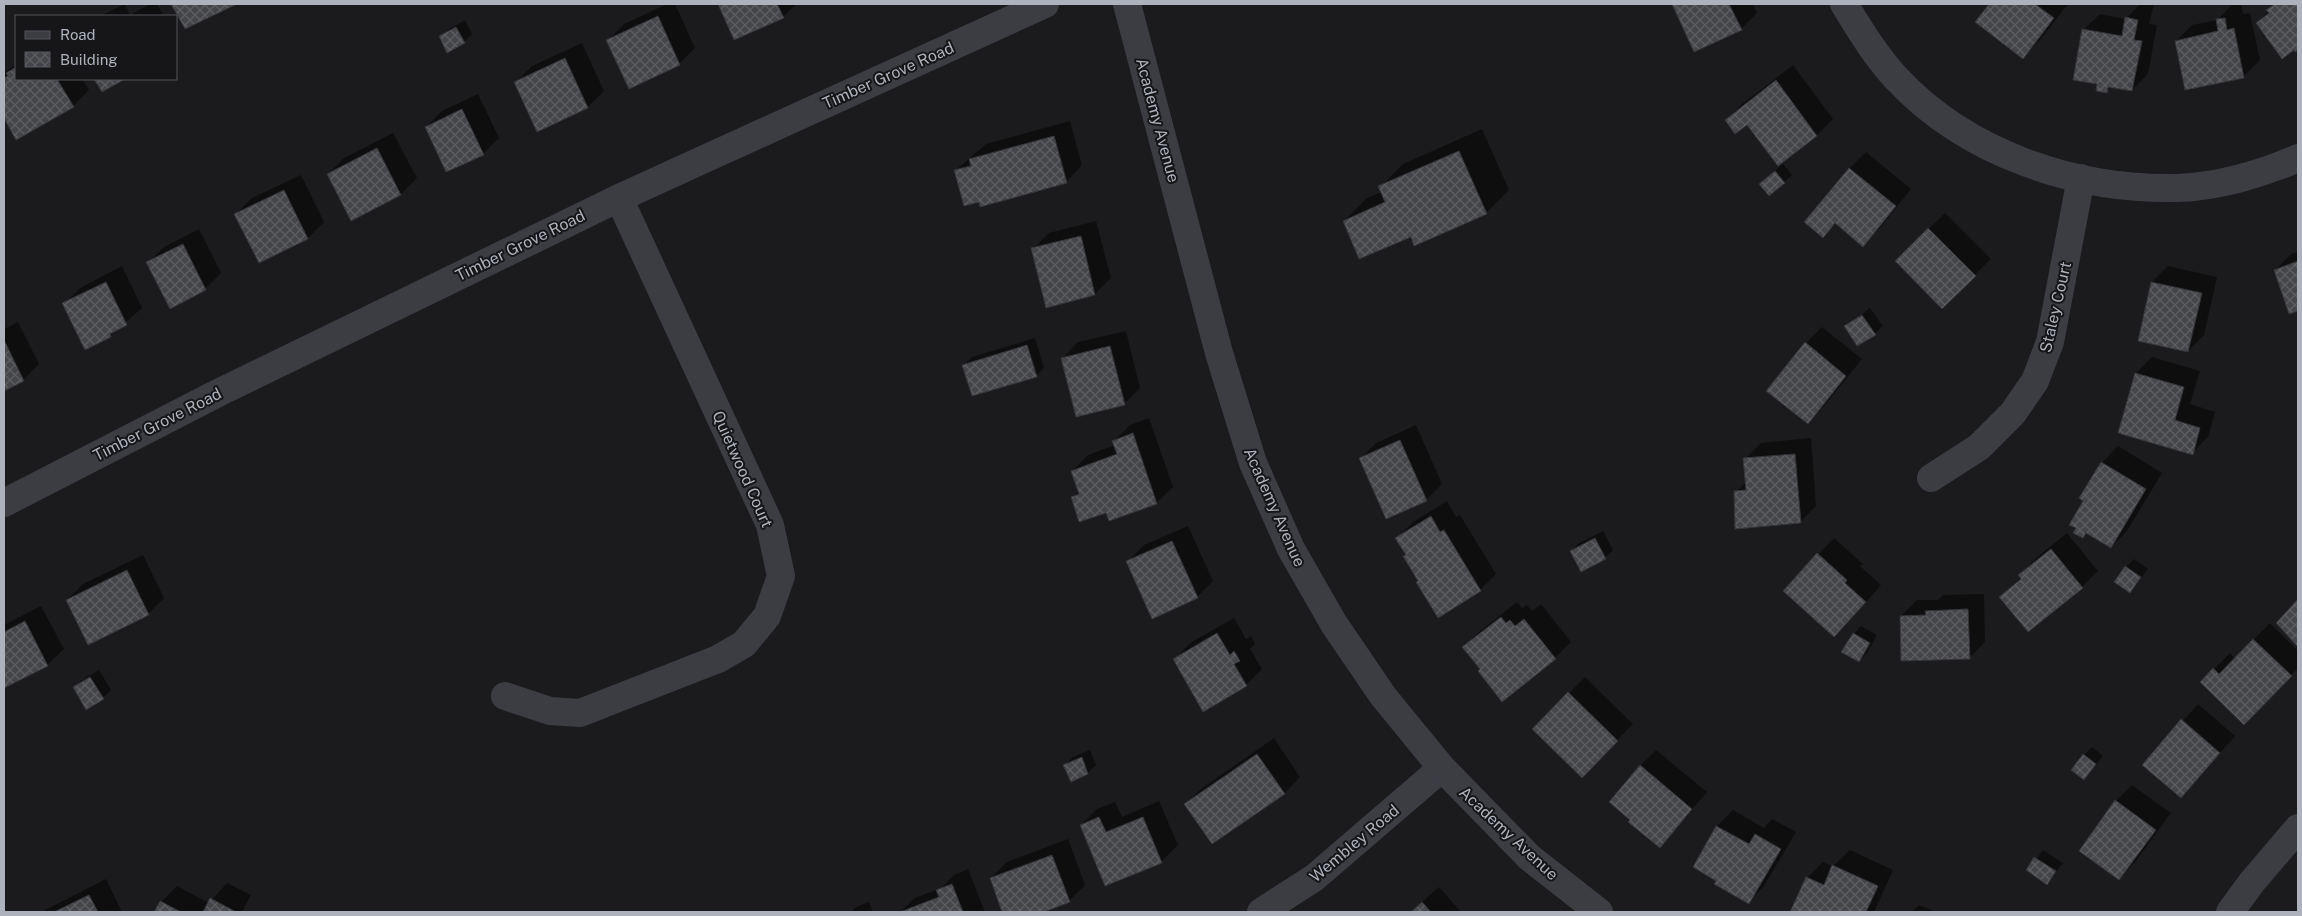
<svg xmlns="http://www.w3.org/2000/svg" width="2302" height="916" font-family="'Public Sans',sans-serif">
	<defs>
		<pattern id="building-cross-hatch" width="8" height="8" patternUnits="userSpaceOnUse" patternTransform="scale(1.25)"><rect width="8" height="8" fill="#45464a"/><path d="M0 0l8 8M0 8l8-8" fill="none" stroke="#5d5e62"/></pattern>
	</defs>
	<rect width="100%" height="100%" fill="#1b1b1d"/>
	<path fill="#0007" d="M125 4 130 15 150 4H157L164 16H100Z
		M173 4H234L186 28Z
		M667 4H675L695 48 679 64 608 40 624 24Z
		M719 4H796L783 17 734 38Z
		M1674 4H1753L1757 13 1741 29 1695 51Z
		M1991 4H2068L2039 41 2023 57 1977 22Z
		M2140 4H2154L2149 24 2157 25 2148 74 2132 90 2111 86 2106 91 2098 83 2083 30 2100 14 2126 19Z
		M2233 4H2241L2243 14 2250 13 2260 60 2244 76 2186 88 2176 41 2192 25 2217 20Z
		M2274 4H2298V49L2296 51 2258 23Z
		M465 20 472 34 464 42 441 37 449 29Z
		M582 43 604 91 588 107 538 130 516 82 532 66Z
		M16 65V79H82L89 90 73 106 16 138 4 116V72Z
		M1793 65 1833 119 1817 135 1778 164 1748 123 1726 120 1742 104Z
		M478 94 499 138 483 154 426 127 442 111Z
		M1070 121 1082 165 1066 182 980 200 956 170 986 144Z
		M1482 129 1509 190 1486 213 1411 235 1344 221 1367 198 1382 192 1380 187 1403 164Z
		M393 133 417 178 401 194 328 174 344 158Z
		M1866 152 1911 189 1879 229 1863 245 1836 222 1823 236 1806 222 1850 168Z
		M1783 164 1792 175 1784 182 1769 176Z
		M301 175 324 222 308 238 259 261 236 214 252 198Z
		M1945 213 1991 259 1942 307 1896 261Z
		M1096 221 1111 278 1095 294 1033 249 1049 233Z
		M199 229 221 273 205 289 148 263 164 247Z
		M2298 252V310L2290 313 2275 270 2291 254Z
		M122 266 142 308 110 336 64 304 80 288Z
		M2168 266 2217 277 2204 335 2188 351 2139 340 2152 282Z
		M1870 308 1883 326 1875 334 1846 327Z
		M18 322 39 364 23 380 4 389V329Z
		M1822 327 1862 359 1824 406 1808 422 1806 343Z
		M1126 331 1140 388 1124 404 1062 359 1078 342Z
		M1035 338 1044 368 1036 376 964 365 972 357Z
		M2152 357 2200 371 2190 404 2215 412 2208 437 2192 453 2136 373Z
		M1149 418 1173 487 1156 503 1106 511 1073 497 1079 491 1072 471 1088 455 1115 445 1114 441 1130 425Z
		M1416 425 1442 484 1426 500 1360 459 1376 443Z
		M1811 438 1816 506 1800 522 1736 492 1747 481 1745 459 1761 443Z
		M2118 446 2162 473 2127 531 2111 547 2087 532 2082 537 2085 500 2102 463Z
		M1447 501 1456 517 1460 515 1496 574 1480 590 1438 616 1397 538 1413 522Z
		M1188 526 1213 581 1197 597 1128 561 1144 545Z
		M1603 531 1613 550 1605 558 1571 551 1579 543Z
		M2067 533 2098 571 2082 587 2001 597 2021 577 2019 575 2035 559Z
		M1834 538 1863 564 1860 566 1881 585 1850 620 1785 590Z
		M143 555 164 598 148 614 67 600 83 584Z
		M2134 559 2148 569 2130 592 2126 567Z
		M1984 594 1985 642 1969 658 1901 616 1917 600H1938L1943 595Z
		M1517 602 1522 608 1527 605 1532 611 1541 604 1571 642 1555 658 1502 700 1482 669 1464 647 1480 631Z
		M41 606 64 649 47 665 4 687V625Z
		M1234 618 1246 639 1251 636 1255 644 1250 649 1262 669 1246 685 1174 660 1190 643Z
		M2270 623 2298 651V668L2260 707 2201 682 2230 653 2235 659Z
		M1861 626 1877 635 1867 653 1859 661 1854 634Z
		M99 670 111 690 103 698 74 688 82 680Z
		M1585 677 1633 724 1582 776 1534 729Z
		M2198 704 2235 736 2181 797 2144 765Z
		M1274 738 1300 777 1284 794 1186 804 1202 788Z
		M2092 747 2103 756 2084 779V755Z
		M1090 750 1096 765 1088 773 1072 780 1065 765 1073 757Z
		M1656 750 1707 792 1660 846 1640 766Z
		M2132 785 2171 813 2135 862 2119 878 2116 801Z
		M1159 801 1178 845 1162 861 1105 885 1081 825 1097 809 1115 802 1122 817Z
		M1733 810 1764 828 1772 819 1796 832 1764 886 1748 902 1694 866 1717 826Z
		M1068 839 1085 885 1069 901 1040 912H1004L991 878 1007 862Z
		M1850 850 1893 870 1874 912H1791L1807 878 1823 862 1833 866Z
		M2043 850 2063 863 2047 883 2028 870Z
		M968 869 985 912H900L915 898 941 888 954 875Z
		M106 879 122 912H43L45 910Z
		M227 883 251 895 242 912H155L161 902 177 886 209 903Z
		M1439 887 1461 912H1411Z
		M869 902 873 912H851L856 907Z
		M1919 905 1936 912H1912Z"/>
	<path fill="url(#building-cross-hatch)" stroke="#35353a" d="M171 4H237L185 29Z
		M718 4H777L784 18 734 40Z
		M1672 4H1729L1742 30 1694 52Z
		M1989 4H2035L2054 18 2023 59 1975 22Z
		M2275 4H2298V50L2295 52 2294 50 2282 59 2256 23 2269 13 2266 10Z
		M658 16 680 65 629 89 606 40Z
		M2125 17 2138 20 2134 40 2142 41 2132 91 2108 87 2107 93 2096 91 2097 84 2073 80 2082 29 2122 36Z
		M2225 18 2227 30 2234 28 2244 78 2185 90 2175 41 2218 31 2216 19Z
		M456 27 465 43 447 53 439 36Z
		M565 58 588 108 537 132 514 82Z
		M16 67V79H57L74 107 16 140 4 118V78L8 76 6 73Z
		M94 79H125L102 92Z
		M1776 80 1817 136 1778 166 1747 125 1735 134 1725 120Z
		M462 109 484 155 446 172 425 127Z
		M1054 136 1067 183 980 207 979 202 964 206 954 170 971 166 969 159Z
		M377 148 401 195 351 221 327 174Z
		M1459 151 1487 214 1414 246 1411 237 1359 259 1343 221 1385 202 1378 186Z
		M1849 168 1896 206 1863 247 1835 223 1823 238 1804 222Z
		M1775 171 1785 183 1769 196 1759 184Z
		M284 190 308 239 259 263 234 214Z
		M1928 228 1976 276 1942 309 1895 261Z
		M1081 236 1095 295 1046 308 1031 248Z
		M183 244 206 290 170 309 146 262Z
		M2298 261V311L2289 314 2274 270Z
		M106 282 127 325 110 334 111 337 85 350 62 303Z
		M2151 282 2202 293 2188 352 2138 341Z
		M1862 315 1876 335 1857 346 1844 326Z
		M4 340 24 381 4 391Z
		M1805 342 1846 376 1808 424 1766 391Z
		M1027 345 1037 377 972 396 962 365Z
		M1110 346 1125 405 1076 417 1061 358Z
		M2135 373 2184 387 2175 420 2200 428 2193 455 2118 433Z
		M1133 433 1157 504 1109 521 1106 513 1079 522 1071 497 1079 494 1071 471 1117 454 1112 441Z
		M1400 440 1427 501 1386 519 1359 458Z
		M1795 454 1801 523 1735 529 1734 491 1746 490 1743 458Z
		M2101 462 2146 489 2111 548 2086 533 2083 538 2073 533 2076 528 2069 525 2083 501 2079 498Z
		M1431 516 1440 532 1444 530 1481 591 1438 618 1416 582 1418 581 1403 556 1406 555 1395 538Z
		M1595 538 1606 559 1581 572 1570 551Z
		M1172 541 1198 598 1152 619 1126 561Z
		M2051 549 2083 588 2028 632 1999 597 2021 579 2018 575Z
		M1817 553 1847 580 1845 583 1866 602 1834 637 1783 591Z
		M2125 566 2141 577 2130 593 2114 582Z
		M127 570 149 615 88 645 66 600Z
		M2298 599V647L2276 623Z
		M1968 609 1970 659 1901 661 1900 616 1926 615 1925 611Z
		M1501 617 1506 623 1510 620 1515 626 1524 619 1556 659 1502 702 1478 671 1480 669 1462 647Z
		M25 621 48 666 4 688V632Z
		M1217 633 1230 655 1234 651 1240 661 1234 664 1247 686 1203 712 1173 659Z
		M1853 633 1870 643 1859 662 1841 652Z
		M2253 639 2292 676 2244 725 2200 682 2213 668 2219 674Z
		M90 677 104 699 86 710 73 687Z
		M1568 692 1618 741 1582 778 1532 729Z
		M2181 719 2220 753 2181 798 2142 765Z
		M1257 754 1285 794 1212 844 1184 804Z
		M2083 754 2096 764 2084 780 2071 770Z
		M1082 757 1088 774 1071 782 1063 765Z
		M1640 765 1692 809 1660 848 1628 822 1630 820 1609 802Z
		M2115 800 2156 830 2119 880 2079 851Z
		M1099 817 1106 832 1143 817 1162 863 1105 886 1080 825Z
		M1716 826 1749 844 1755 834 1781 849 1749 904 1714 884 1716 881 1693 867Z
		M1052 855 1070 902 1044 912H1002L990 878Z
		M2034 857 2056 871 2047 885 2026 870Z
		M1832 865 1878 886 1866 912H1790L1806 877 1824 885Z
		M952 884 963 912H900L939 897 936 890Z
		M89 895 98 912H54Z
		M210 898 236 912H203Z
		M160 901 181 912H154Z
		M1422 902 1431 912H1411Z"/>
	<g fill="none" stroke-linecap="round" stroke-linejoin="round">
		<path stroke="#3b3d43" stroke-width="28" d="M1844 4C1860 30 1875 55 1896 78 1967 154 2075 190 2177 188 2217 187 2262 174 2298 158
			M1931 478 1979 447 2013 413 2035 381 2050 342 2081 178
			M4 503 220 392 619 198 1045 4
			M505 696 550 711 580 713 718 659 744 644 767 616 781 576 770 525 619 198
			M1261 912 1314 878 1442 768"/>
		<path stroke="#3b3d43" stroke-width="28" d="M1127 4 1219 353 1253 463 1291 549 1334 624 1383 696 1442 768 1529 857 1599 912
			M2230 912 2252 882 2298 828"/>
	</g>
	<g text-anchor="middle" stroke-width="4" stroke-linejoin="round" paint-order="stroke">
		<g font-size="16" fill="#adb2bd" stroke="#161618">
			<text transform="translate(888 75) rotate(-24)" y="6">Timber Grove Road</text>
			<text transform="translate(1158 120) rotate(75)" y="6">Academy Avenue</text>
			<text transform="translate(520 245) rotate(-26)" y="6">Timber Grove Road</text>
			<text transform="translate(2055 307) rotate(-77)" y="6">Staley Court</text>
			<text transform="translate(157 424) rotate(-27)" y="6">Timber Grove Road</text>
			<text transform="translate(743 469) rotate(66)" y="6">Quietwood Court</text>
			<text transform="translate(1275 507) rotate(66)" y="6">Academy Avenue</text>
			<text transform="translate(1509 833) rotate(43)" y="6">Academy Avenue</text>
			<text transform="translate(1354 843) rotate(-40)" y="6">Wembley Road</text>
		</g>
	</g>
	<rect width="2302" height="916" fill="none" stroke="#adb2bd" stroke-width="10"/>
	<rect x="15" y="15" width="162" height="65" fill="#161618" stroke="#52545a"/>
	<rect x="25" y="31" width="25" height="8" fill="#3b3d43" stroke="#52545a"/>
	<text x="60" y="40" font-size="15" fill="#adb2bd">Road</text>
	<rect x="25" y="52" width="25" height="15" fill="url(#building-cross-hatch)" stroke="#52545a"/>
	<text x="60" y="65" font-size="15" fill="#adb2bd">Building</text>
</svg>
